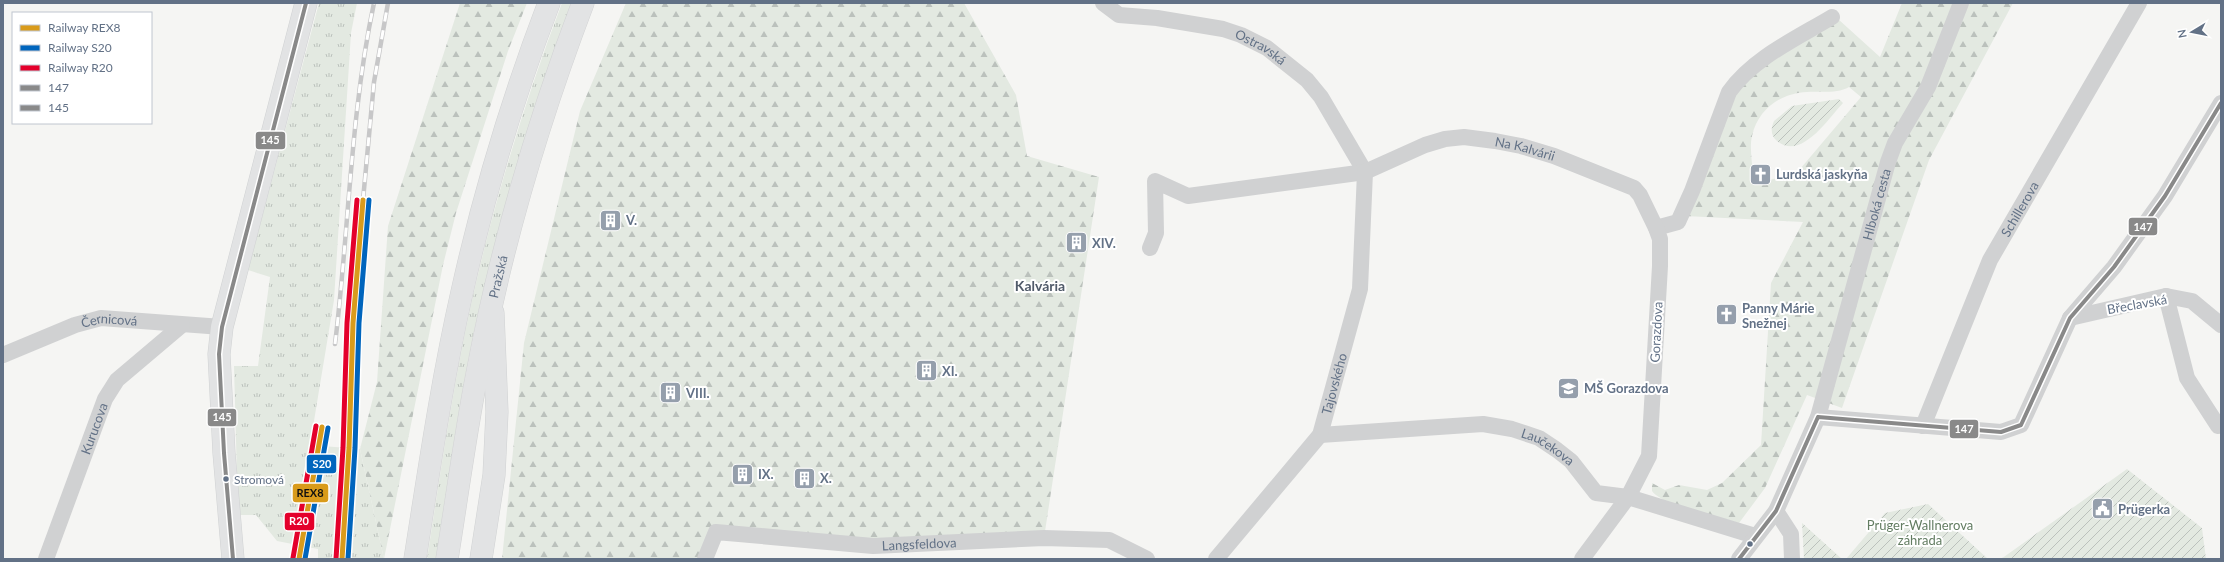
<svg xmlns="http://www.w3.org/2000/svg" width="2224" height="562" font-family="Lato,sans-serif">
	<defs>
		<pattern id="grass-tufts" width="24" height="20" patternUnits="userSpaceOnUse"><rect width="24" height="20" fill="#e3e9e1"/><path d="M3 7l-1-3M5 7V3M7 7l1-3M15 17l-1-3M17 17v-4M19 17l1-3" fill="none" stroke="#bbc1bc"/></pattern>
		<pattern id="forest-firs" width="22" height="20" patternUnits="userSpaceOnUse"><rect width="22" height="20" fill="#e3e9e1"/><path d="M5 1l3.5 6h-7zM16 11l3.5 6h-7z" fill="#bbc1bc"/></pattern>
		<pattern id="garden-furrows" width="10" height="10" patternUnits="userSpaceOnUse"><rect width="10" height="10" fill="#e3e9e1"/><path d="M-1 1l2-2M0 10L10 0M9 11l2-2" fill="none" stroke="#bbc1bc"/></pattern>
	</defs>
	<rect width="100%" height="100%" fill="#f5f5f3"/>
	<path fill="url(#grass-tufts)" d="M319 3H357L351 33 334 300 310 445 360 449 384 559H318V549L277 541 256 515H238L234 366H258L270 277 248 270Z
		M562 3H572C534 103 503 205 479 309 460 391 449 476 436 559H427C440 476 452 392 470 309 493 205 524 103 562 3Z"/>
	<path fill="url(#forest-firs)" fill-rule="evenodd" d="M460 3H527L508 51 456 213 443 265 384 559 360 449 377 382 388 226Z
		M626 3H964L1016 95 1027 156 1099 177 1044 538 873 546 717 532 705 559H502L524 343 580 111Z
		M1902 3H2013L1929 160 1842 408 1807 395 1765 488 1739 523 1666 503C1662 497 1656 497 1652 491V483L1665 490 1679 485 1707 490 1722 483 1761 445 1771 283 1803 222 1685 216 1727 104 1761 66 1838 19 1880 57ZM1849 87 1861 97 1795 175 1757 182 1753 179C1753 166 1749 149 1752 136 1758 109 1781 93 1807 92 1821 91 1837 94 1849 87Z"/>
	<path fill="url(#garden-furrows)" d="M1839 99 1843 103C1828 119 1801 161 1777 141 1770 135 1771 128 1774 121L1792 106Z
		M2127 469 2202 528 2206 559H2001Z
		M1928 504 1988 559H1846L1885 513Z
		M1802 523 1842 559H1804Z"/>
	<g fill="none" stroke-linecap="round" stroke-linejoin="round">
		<defs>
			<path id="secondary" d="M233 559 224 453 219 354 222 327 306 3
				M481 559 494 475 497 412 493 313"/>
			<g id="primary">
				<path d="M415 559C429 470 442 380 462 292 484 193 513 97 549 3"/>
				<path id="s10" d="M447 559C457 497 465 436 477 374 501 247 537 124 583 3"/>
			</g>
		</defs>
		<use href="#secondary" stroke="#d0d2d3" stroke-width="23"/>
		<use href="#primary" stroke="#d1d2d3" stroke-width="23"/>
		<g stroke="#d0d1d2" stroke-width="16">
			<path id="s1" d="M1103 3 1119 15 1157 18 1223 29 1241 35 1267 48 1307 80 1321 97 1365 172"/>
			<path d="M1656 228 1678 222 1692 191 1729 92C1753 58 1797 38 1832 17"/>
			<path id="s2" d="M1150 248 1156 233 1155 181 1188 196 1365 172 1425 145 1445 139 1464 137 1495 141 1521 146 1554 156 1634 188 1640 195 1656 228 1660 239V266L1649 456 1628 497 1582 559"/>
			<path d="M2166 296 2187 378 2218 426"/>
			<path d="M2070 318 2166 296 2192 301 2221 325"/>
			<path id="s3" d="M3 355 75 325 101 318 222 327"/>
			<path d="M1818 417 2001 432 2021 425 2070 318 2114 267 2165 196 2221 103"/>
			<path id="s4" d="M1923 426 1990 260 2139 3"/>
			<path id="s5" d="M1320 435 1483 424 1512 429 1539 438 1557 450 1571 461 1596 493 1628 497 1755 536"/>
			<path d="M1776 511 1791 534 1792 559"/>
			<path id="s6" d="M46 559 105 399 117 380 182 325"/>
			<path id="s7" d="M705 559 716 532 873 546 1044 538 1109 540 1147 559"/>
			<path id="s8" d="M1216 559 1320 435 1360 289 1365 172"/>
			<path id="s9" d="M1739 559 1776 511 1818 417 1888 162 1895 143 1928 87 1961 3"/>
		</g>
		<use href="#secondary" stroke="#e2e3e4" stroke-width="22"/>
		<use href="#primary" stroke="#e2e3e4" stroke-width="22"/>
		<defs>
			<path id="rail" d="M363 200 374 82 388 3
				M335 344C349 231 350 115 374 3"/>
		</defs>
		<use href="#rail" stroke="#c7c7c8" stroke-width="4.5"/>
		<use href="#rail" stroke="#fff" stroke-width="3" stroke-dasharray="9" stroke-linecap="butt"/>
		<defs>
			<path id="bus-1" d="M1818 417 2001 432 2021 425 2070 318 2114 267 2165 196 2221 103
				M1739 559 1776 511 1818 417"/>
			<path id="bus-2" d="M233 559 224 453 219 354 222 327 306 3"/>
		</defs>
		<use href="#bus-1" stroke="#fff" stroke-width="7"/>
		<use href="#bus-2" stroke="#fff" stroke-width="7"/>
		<use href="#bus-1" stroke="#898989" stroke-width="4"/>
		<use href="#bus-2" stroke="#898989" stroke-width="4"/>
		<defs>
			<path id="rail-1" d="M299 559 322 427
				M342 559 349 448 353 323 363 200"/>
			<path id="rail-2" d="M305 559 328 428
				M348 559 355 448 359 323 369 200"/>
			<path id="rail-3" d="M293 558 316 426
				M336 559 343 448 347 323 357 200"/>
		</defs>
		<use href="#rail-1" stroke="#fff" stroke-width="8"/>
		<use href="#rail-2" stroke="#fff" stroke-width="8"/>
		<use href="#rail-3" stroke="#fff" stroke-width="8"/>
		<use href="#rail-1" stroke="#d99b1b" stroke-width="5"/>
		<use href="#rail-2" stroke="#0065bd" stroke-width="5"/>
		<use href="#rail-3" stroke="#e4002b" stroke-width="5"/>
	</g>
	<defs>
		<symbol id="church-square" viewBox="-11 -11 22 22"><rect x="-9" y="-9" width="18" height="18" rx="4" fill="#959fac" stroke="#fff"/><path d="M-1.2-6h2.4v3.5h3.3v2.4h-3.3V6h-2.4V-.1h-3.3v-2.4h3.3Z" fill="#fff"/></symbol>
		<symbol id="building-square" viewBox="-11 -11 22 22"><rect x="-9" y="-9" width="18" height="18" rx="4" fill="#959fac" stroke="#fff"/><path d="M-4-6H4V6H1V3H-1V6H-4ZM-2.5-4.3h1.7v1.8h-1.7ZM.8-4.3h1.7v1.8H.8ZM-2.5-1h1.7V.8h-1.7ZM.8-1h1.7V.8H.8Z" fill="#fff"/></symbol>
		<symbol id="school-square" viewBox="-11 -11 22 22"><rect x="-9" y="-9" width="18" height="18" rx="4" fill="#959fac" stroke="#fff"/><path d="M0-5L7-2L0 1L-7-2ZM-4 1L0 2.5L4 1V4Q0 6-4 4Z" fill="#fff"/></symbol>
		<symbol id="civic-square" viewBox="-11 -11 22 22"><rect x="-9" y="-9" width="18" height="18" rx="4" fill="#959fac" stroke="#fff"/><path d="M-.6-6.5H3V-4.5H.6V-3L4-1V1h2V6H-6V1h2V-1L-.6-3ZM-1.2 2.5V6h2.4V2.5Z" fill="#fff"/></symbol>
	</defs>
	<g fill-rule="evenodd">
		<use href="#church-square" x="1748" y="162" width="25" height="25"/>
		<use href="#building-square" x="598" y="208" width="25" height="25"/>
		<use href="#building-square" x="1064" y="230" width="25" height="25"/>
		<use href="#church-square" x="1714" y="302" width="25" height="25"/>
		<use href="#building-square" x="914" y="358" width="25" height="25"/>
		<use href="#school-square" x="1556" y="376" width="25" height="25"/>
		<use href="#building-square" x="658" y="380" width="25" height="25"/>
		<use href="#building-square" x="730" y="462" width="25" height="25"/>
		<use href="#building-square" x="792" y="466" width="25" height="25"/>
		<use href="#civic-square" x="2090" y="496" width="25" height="25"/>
	</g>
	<g fill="#627186" stroke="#fff" stroke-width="1.5">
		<circle cx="226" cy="479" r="3.5"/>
		<circle cx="1750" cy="544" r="3.5"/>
	</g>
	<g text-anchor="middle" stroke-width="4" stroke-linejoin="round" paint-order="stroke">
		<g font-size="12" fill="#627186" stroke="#fff" text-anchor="start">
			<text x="234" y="484">Stromová</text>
		</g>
		<g font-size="13" fill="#627186" stroke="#fff">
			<text dy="5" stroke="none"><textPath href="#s1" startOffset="167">Ostravská</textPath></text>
			<text dy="5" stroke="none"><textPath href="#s2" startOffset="451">Na Kalvárii</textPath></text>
			<text dy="5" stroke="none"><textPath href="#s9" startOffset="384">Hlboká cesta</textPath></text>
			<text dy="5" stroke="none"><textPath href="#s4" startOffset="238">Schillerova</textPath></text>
			<text dy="5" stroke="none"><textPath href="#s10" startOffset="287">Pražská</textPath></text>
			<text transform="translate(2137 304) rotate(-10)" y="5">Břeclavská</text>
			<text dy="5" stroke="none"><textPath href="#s3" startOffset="113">Černicová</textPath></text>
			<text transform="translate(1656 332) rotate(-87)" y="5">Gorazdova</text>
			<text dy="5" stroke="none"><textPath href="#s8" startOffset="215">Tajovského</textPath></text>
			<text dy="5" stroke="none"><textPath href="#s6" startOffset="139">Kurucova</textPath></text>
			<text dy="5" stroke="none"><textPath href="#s5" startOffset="233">Laučekova</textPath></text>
			<text dy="5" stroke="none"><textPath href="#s7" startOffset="233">Langsfeldova</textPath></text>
		</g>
		<g font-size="13" font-weight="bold" fill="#627186" stroke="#fff" text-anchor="start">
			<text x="1776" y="179">Lurdská jaskyňa</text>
			<text x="626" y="225">V.</text>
			<text x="1092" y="248">XIV.</text>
			<text x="1742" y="313">Panny Márie<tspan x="1742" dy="15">Snežnej</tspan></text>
			<text x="942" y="376">XI.</text>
			<text x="1584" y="393">MŠ Gorazdova</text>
			<text x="686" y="398">VIII.</text>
			<text x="758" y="479">IX.</text>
			<text x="820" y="483">X.</text>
			<text x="2118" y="514">Prügerka</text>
		</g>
		<g font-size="13" fill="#637d62" stroke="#fff">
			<text x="1920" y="530">Prüger-Wallnerova<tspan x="1920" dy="15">záhrada</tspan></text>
		</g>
		<g font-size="14" font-weight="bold" fill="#515b6a" stroke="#fff">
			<text x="1040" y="291">Kalvária</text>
		</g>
	</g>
	<g stroke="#fff" stroke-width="1.5">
		<rect x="255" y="131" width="31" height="19" rx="4" fill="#898989"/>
		<rect x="2128" y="217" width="30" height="19" rx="4" fill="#898989"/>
		<rect x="207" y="408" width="30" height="19" rx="4" fill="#898989"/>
		<rect x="1949" y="419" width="30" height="20" rx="4" fill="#898989"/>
		<rect x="306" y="454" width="31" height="20" rx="4" fill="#0065bd"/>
		<rect x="292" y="483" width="37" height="20" rx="4" fill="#d99b1b"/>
		<rect x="284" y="512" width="31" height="19" rx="4" fill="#e4002b"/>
	</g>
	<g font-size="11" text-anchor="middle" font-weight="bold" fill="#fff">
		<text x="270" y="144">145</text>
		<text x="2143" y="231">147</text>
		<text x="222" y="421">145</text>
		<text x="1964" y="433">147</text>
		<text x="322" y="468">S20</text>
		<text x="299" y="525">R20</text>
	</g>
	<g font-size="11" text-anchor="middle" font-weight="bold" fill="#111">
		<text x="310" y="497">REX8</text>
	</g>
	<rect width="2224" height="562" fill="none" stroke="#627186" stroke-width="8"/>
	<rect x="12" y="12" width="140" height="112" fill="#ffffff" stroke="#c0c6cf"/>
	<rect x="20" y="25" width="20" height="6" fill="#d99b1b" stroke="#c0c6cf"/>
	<text x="48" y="32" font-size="12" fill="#627186">Railway REX8</text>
	<rect x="20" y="45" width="20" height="6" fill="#0065bd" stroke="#c0c6cf"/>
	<text x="48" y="52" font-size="12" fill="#627186">Railway S20</text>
	<rect x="20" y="65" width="20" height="6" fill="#e4002b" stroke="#c0c6cf"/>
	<text x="48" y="72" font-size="12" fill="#627186">Railway R20</text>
	<rect x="20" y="85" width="20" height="6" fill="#898989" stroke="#c0c6cf"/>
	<text x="48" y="92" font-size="12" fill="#627186">147</text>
	<rect x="20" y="105" width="20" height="6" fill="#898989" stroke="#c0c6cf"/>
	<text x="48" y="112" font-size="12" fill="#627186">145</text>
	<g transform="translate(2192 32) rotate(260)" stroke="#ffffff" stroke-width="3" paint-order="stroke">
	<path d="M0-3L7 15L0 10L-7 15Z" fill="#627186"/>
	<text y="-6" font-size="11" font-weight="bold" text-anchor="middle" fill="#627186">N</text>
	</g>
</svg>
